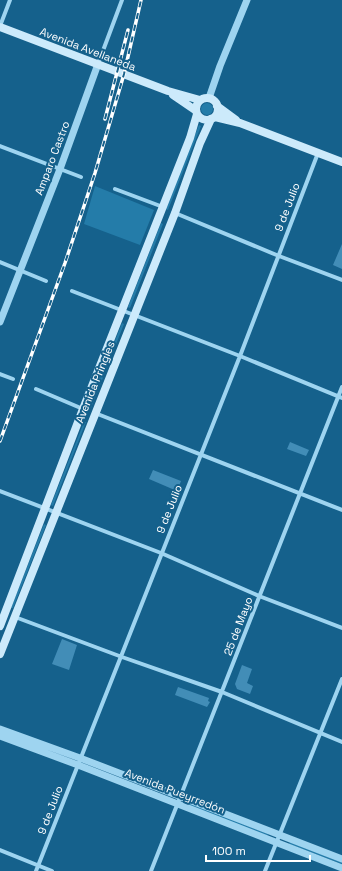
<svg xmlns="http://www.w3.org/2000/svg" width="342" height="871" font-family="'Space Grotesk',sans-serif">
	<rect width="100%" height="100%" fill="#15618c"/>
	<path fill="#247ca9" d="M201 109a6 6 0 1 1 12 0a6 6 0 1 1-12 0Z
		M199 125 201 126 168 210 165 209Z
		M95 186 154 210 140 245 84 224Z
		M161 223 163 224 130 308 128 307Z
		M122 323 124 324 91 408 89 407Z
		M84 422H86L53 506 51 505Z
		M44 524 46 525 13 608H11Z
		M189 803 268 834 267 836 189 805Z
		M290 842 342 862V864L289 844Z"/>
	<path fill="#428db7" d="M342 244V269L333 265Z
		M290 442 309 450 306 456 287 449Z
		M153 470 181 481 177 491 149 479Z
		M62 639 77 645 69 670 52 664Z
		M242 665 252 669 247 683 253 686 250 694 237 689 235 684Z
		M178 687 209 698 208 701 210 702 207 707 175 695Z"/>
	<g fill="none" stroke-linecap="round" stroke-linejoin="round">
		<path stroke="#9ed4f0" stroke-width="4" d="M0 26 10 0
			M98 64 122 0
			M0 146 81 177
			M115 189 163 207
			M175 213 279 256 342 280
			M0 262 46 281
			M72 291 240 356 342 398
			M0 374 13 379
			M36 389 83 409
			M95 413 342 510
			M0 491 161 553 259 596 342 628
			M15 617 122 657 222 692 342 742
			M0 850 52 871
			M36 871 240 356 318 153
			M151 871 342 387
			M265 871 342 679"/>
		<path stroke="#9ed4f0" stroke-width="7" d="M209 98 220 66 247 0
			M0 322 60 169 98 64
			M0 729 80 758 342 859
			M0 736 78 765 342 868"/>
		<path stroke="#cceafb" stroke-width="8" d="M0 27 168 91 200 100
			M173 95 195 110
			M196 109a11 11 0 1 1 22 0a11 11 0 1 1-22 0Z
			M217 106 236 120
			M215 117 240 123 342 162
			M0 626 83 409 190 138 197 114
			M0 654 175 213 200 143 211 119"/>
		<defs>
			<path id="rail" d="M105 119 128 30
				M0 441 65 263 95 173 124 74 141 0"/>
		</defs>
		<use href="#rail" stroke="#fff" stroke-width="3.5"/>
		<use href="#rail" stroke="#15618c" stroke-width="2" stroke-dasharray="6" stroke-linecap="butt"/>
	</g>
	<g text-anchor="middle" stroke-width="4" stroke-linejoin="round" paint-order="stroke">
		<g font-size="11" fill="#fff" stroke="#15618c">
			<text transform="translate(88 49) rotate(21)" y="4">Avenida Avellaneda</text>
			<text transform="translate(52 158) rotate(-69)" y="4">Amparo Castro</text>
			<text transform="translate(287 207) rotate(-69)" y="4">9 de Julio</text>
			<text transform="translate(95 382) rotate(-68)" y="4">Avenida Pringles</text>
			<text transform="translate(169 509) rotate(-68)" y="4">9 de Julio</text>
			<text transform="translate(238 626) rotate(-69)" y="4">25 de Mayo</text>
			<text transform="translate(175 791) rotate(21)" y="4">Avenida Pueyrredón</text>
			<text transform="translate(50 810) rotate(-69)" y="4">9 de Julio</text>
		</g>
	</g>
	<path d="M206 855v6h104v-6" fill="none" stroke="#ffffff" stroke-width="2"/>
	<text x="212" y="855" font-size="12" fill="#ffffff" stroke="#15618c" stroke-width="3" paint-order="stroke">100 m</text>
</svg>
